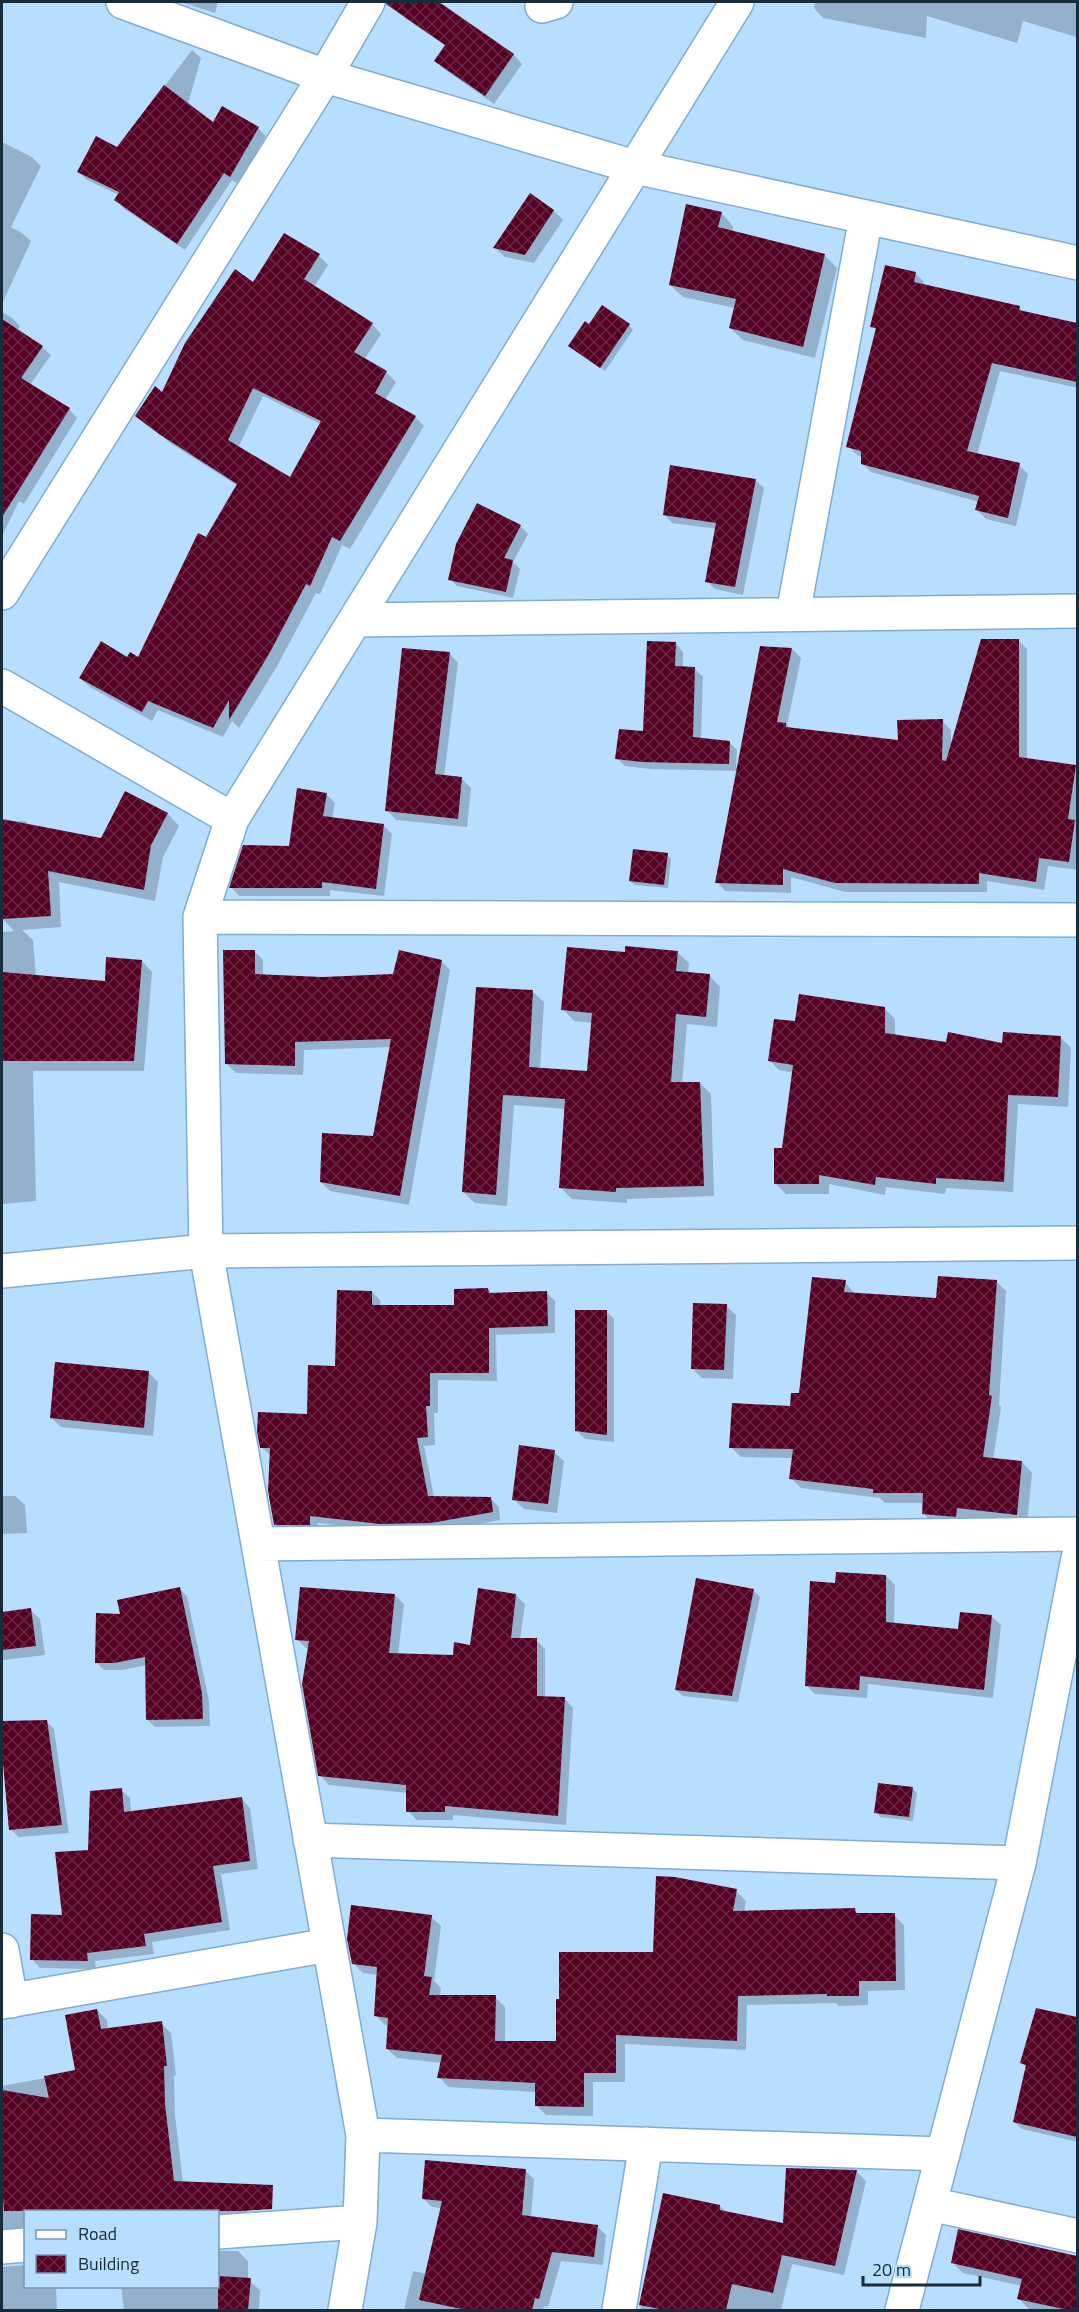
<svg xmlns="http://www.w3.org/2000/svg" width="1079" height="2312" font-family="'Titillium Web',sans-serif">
	<defs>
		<pattern id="building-cross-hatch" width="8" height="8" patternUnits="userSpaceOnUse" patternTransform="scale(1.5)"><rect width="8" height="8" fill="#550023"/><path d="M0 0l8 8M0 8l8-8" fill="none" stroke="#692643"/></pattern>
	</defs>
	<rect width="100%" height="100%" fill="#b8deff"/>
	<path fill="#0003" fill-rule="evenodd" d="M181 2H218L215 13Z
		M404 2H437L514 55 522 64 494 104 444 69 436 61 446 46 406 19 398 10Z
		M815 2H1078V33L1076 37 1023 21 1017 43 927 16 926 38 823 18 814 8Z
		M192 50 201 58 171 164 213 124 258 128 266 136 238 184 232 180 185 250 123 208 116 200 119 195 87 180 79 172 117 149Z
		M2 142 32 157 41 166 11 227 22 233 31 241 2 304Z
		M530 196 554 211 563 220 534 263 505 257 495 248Z
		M721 213 733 226 732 232 824 255 837 268 815 358 743 340 730 328 735 308 683 297 670 285Z
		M319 256 328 265 314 287 372 324 381 334 364 360 386 372 396 382 385 400 415 417 424 426 350 549 342 545 320 594 316 593 276 668 239 728 232 721 223 737 158 710 152 721 90 687 80 678 128 659H139L238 486 170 443 137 415 163 394 254 284ZM263 396 321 424 290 479 238 448Z
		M915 273 924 282 923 286 1019 308 1024 312 1078 324V388L1000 371 977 455 1019 465 1028 474 1016 526 986 519 977 510 979 502 871 472 862 463V457L857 455 848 446 877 331 872 326Z
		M2 312 11 317 20 326 17 331 42 347 51 355 30 385 69 409 77 418 24 504 19 501 2 536Z
		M629 325 633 330 605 371 570 346Z
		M755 480 764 488 743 595 715 589 706 581 717 529 672 523 664 514Z
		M478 505 520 526 528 534 513 562 520 569 513 598 457 586 450 579Z
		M1018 640 1027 649V759L1078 768V870L1048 866 1044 890 987 881V892H845L791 877V893L725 891 717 882 738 771 651 769 625 766 617 758 645 733 676 644 683 652V668L695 669 703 677 701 739 729 742 737 750 736 767H738L761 648 792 649 801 658 787 725 791 729 899 742 942 721 951 730V745Z
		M449 653 458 663 444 777 462 779 471 788 467 827 396 820 387 810Z
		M125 793 168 814 179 826 163 857 155 901 59 882 61 927 22 930 33 940 36 977 106 982 142 961 152 972 144 1071H33L36 1201 2 1204V932L14 931 2 918V822L25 821 30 826 102 839Z
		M326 794 335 803 332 819 383 825 392 834 384 896 330 890V896H239L231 887 290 847Z
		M667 855 671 859 668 888 635 885 630 881Z
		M254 951 263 960V976L322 978 395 976 441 961 450 970 409 1205 330 1191 321 1182 374 1138 391 1047 304 1050 303 1075 236 1073 227 1064Z
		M677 952 689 963 688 974 709 975 720 987 717 1027 687 1024 682 1083H700L711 1094 714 1196 627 1199V1203L572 1199 560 1187 566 1109 514 1105 507 1206 475 1203 463 1192 532 991 544 1002 540 1069 589 1073 593 1023 574 1021 563 1009 626 954Z
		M885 1009 895 1019V1036L947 1043 1004 1045 1060 1037 1071 1048 1068 1107 1018 1104 1013 1192 946 1188 945 1194 886 1187 885 1195 829 1184V1194H786L776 1184 783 1149 794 1073 779 1070 769 1060 797 1023Z
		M996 1281 1006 1291 999 1405 1001 1407 993 1460 1022 1462 1032 1473 1027 1524 966 1518V1526L934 1524 924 1514V1503H885L880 1498 801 1488 791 1478 794 1458 741 1457 731 1447 791 1408 800 1395 845 1282 855 1294 938 1300Z
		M488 1290 493 1294 547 1293 555 1301V1333L496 1335 497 1381 438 1380V1413H434L435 1445 424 1446 434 1497 491 1499 499 1507 500 1520 439 1531H390L318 1523 317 1532H283L275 1524 270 1455 261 1447 308 1416 336 1368 372 1292 380 1300V1306L455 1307Z
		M726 1306 736 1315 733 1379 702 1378 692 1368Z
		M606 1311 614 1319V1442L585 1439 577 1431Z
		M149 1373 158 1382 153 1436 61 1427 51 1418Z
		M554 1452 564 1461 557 1513 524 1509 514 1500Z
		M2 1496H15L25 1505 27 1533 2 1534Z
		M886 1576 895 1585 894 1624 960 1630 992 1617 1001 1625 993 1698 868 1684 867 1698 815 1694 806 1685 837 1585Z
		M179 1588 187 1596 209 1701 210 1726 155 1727 147 1719V1665L123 1670H104L96 1662 122 1615Z
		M754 1591 760 1597 738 1702 683 1696 676 1690Z
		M395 1595 404 1604 398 1655 454 1657 472 1646 516 1595 525 1604 520 1640H536L545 1649V1697L564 1698 573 1708 566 1825 453 1815V1820H417L408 1811V1793L329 1785 320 1775 310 1649 306 1648 297 1639Z
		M30 1610 40 1619 45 1655 3 1660 2 1613Z
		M46 1721 54 1729 69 1833 19 1837 10 1829 2 1723Z
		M912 1788 917 1793 913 1821 880 1817 876 1812Z
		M121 1790 130 1798 131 1812 242 1799 250 1808 258 1869 221 1874 230 1930 152 1942 154 1954 95 1961 96 1969 40 1968 32 1959 63 1916Z
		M736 1891 746 1901 744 1912 854 1910 859 1914 894 1915 904 1925 905 1990 868 1991V2005L839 2006 836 2003 747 2005 746 2050 625 2044V2082H593V2116L546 2115 536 2105 537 2092 448 2087 439 2077 442 2063 397 2058 387 2049 389 2026 385 2025 375 2015 378 1975 363 1973 353 1963 431 1917 441 1926 434 1981 441 1988 440 1997H495L505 2007V2043L557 2042 654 1953Z
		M97 2010 107 2020 108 2030 161 2023 171 2033 176 2075 174 2076 175 2115 183 2183 247 2195 248 2221 218 2226V2212H26V2236L2 2241V2086L77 2072Z
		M1037 2010 1078 2018V2142L1022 2129 1014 2122 1027 2068 1022 2063Z
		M525 2170 534 2179 531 2218 597 2226 606 2235 603 2265 561 2261 548 2307 544 2306 543 2310H404L413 2271 427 2274 442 2208 432 2207 423 2198Z
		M856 2171 866 2181 844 2275 792 2264 781 2310H640L664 2195 720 2206 726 2212 785 2225Z
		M218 2251H238L248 2261V2280L260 2290 259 2310H124L121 2286H218Z
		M1075 2257 1078 2259V2310L1029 2309 1019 2299 1022 2286 963 2273 953 2263Z
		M26 2265V2286H56L57 2310H2V2267Z"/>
	<path fill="url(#building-cross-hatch)" fill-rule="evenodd" d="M387 2H439L514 54 485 96 434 61 445 45 386 4Z
		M164 85 213 122 222 106 259 127 230 177 224 173 177 244 114 200 119 192 77 172 96 136 117 147Z
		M530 193 554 210 525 255 493 248Z
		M686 204 722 212 718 227 825 254 803 347 729 328 736 299 669 285Z
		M284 233 320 254 304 279 373 323 354 352 387 371 375 393 416 416 340 541 332 537 310 586 306 584 269 654 229 720V700L213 728 148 701 142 712 79 678 101 641 127 657 130 652 138 657 198 533 206 537 237 484 159 434 135 416 155 386 162 392 185 343 235 269 253 282ZM253 388 321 421 290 477 228 440Z
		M885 265 916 272 914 282 1020 306 1019 310 1077 323V382L992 363 967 451 1020 463 1008 518 975 510 979 496 861 464V451L846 447 876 328 870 327Z
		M602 305 630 324 600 368 568 346 585 321 589 324Z
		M2 319 43 346 21 378 70 408 2 517Z
		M670 465 756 479 735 587 705 582 716 523 663 515Z
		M477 503 521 525 504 558 513 560 506 592 448 580 456 544Z
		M981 639H1019V757L1076 765 1068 819 1075 820 1069 862 1039 858 1036 882 979 873V884L835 883 783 869V885L715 883 760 646 792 648 777 722 786 723V727L898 740 897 720 943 719 942 760 946 761Z
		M647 641 676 642 675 666 695 667 693 737 730 741 729 764 642 762 615 759 619 729 643 731Z
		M402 648 450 652 435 774 462 777 458 819 385 811Z
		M297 788 327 793 323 816 384 824 376 889 322 882V888H229L243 845 289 846Z
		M125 791 168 813 151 845 144 890 48 871 51 916 2 919V819L101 838Z
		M633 849 668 853 664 885 629 881Z
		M625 946 678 951 676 971 710 974 706 1017 676 1014 671 1082H700L704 1186 616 1188V1192L559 1188 565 1099 503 1095 496 1195 462 1192 476 987 533 990 529 1067 587 1071 592 1013 561 1010 567 947 625 952Z
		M223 950H255V974L322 977 393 974 399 950 442 960 400 1196 320 1182 322 1133 373 1136 391 1039 295 1042V1066L225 1064Z
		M106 957 142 960 134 1061H2V972L105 981Z
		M799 994 885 1007V1033L946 1042 948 1032 1002 1043 1003 1032 1061 1036 1058 1097 1008 1095 1004 1182 936 1178V1184L876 1177 875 1185 819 1175V1184H774V1148H782L793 1065 768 1061 774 1019 795 1021Z
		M938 1276 997 1280 989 1395 992 1396 983 1457 1022 1461 1017 1515 957 1508 956 1517 922 1514 923 1493H873V1489L789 1479 793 1449 729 1448 732 1403 790 1406 791 1393H799L812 1277 846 1280 844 1292 936 1298Z
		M488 1288 489 1293 547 1291 548 1326 489 1328V1373H430V1406H426L428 1437 417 1438 428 1496 491 1497 493 1512 431 1523 380 1524 310 1516V1525H274L268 1491 270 1448H260L257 1432 258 1412 307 1414 308 1365 335 1366 337 1290 372 1291V1305H454V1289Z
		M693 1303 727 1304 724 1370 691 1369Z
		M575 1310H607V1435L575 1431Z
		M55 1362 149 1371 144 1428 50 1418Z
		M519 1445 555 1450 548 1504 512 1500Z
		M836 1572 886 1575V1622L958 1629 960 1612 992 1615 984 1690 860 1676 859 1690 805 1686 810 1581 835 1583Z
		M696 1578 754 1589 732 1696 675 1690Z
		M180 1587 202 1693 203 1719 146 1720 145 1657 114 1663H95L96 1613 120 1614 117 1600Z
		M300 1587 395 1594 389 1653 453 1655 454 1642 470 1645 478 1588 516 1594 511 1638H537V1696L565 1697 558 1816 445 1806V1812H406V1785L318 1776 302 1684 309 1641 295 1640Z
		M31 1608 36 1646 2 1650V1612Z
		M47 1720 62 1825 9 1830 2 1752V1721Z
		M878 1783 913 1787 909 1817 874 1813Z
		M122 1788 124 1812 242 1797 250 1861 213 1866 222 1922 144 1934 146 1946 87 1953 88 1961 30 1960 31 1914 62 1915 55 1852 88 1850 90 1791Z
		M656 1876 675 1877 737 1889 733 1911 855 1908 856 1913H895L896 1981H859V1996H827V1994L738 1996 737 2041 616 2035V2073H584V2107L535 2106V2083L437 2078 442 2055 386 2049 388 2018 374 2016 377 1967 352 1964 347 1939 351 1905 432 1915 424 1976 432 1977 429 1995H496L495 2041H556V1999H559V1952H653Z
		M1036 2008 1077 2017V2137L1013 2122 1026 2065 1020 2063Z
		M97 2009 101 2029 162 2021 167 2066H164L165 2104 174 2181 273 2185 272 2209 242 2211H4L2 2183V2090L49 2098 44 2076 75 2070 65 2015Z
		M425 2160 526 2169 522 2215 598 2225 594 2257 552 2252 539 2299 535 2298 532 2310H466L419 2300 442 2201 422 2199Z
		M786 2168 857 2170 835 2266 782 2255 773 2293 732 2284 726 2310H665L639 2305 663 2193 720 2205V2210L783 2223Z
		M958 2229 1077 2256V2310H1068L1017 2299 1022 2279 951 2263Z
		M218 2276 251 2278 248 2310H218Z"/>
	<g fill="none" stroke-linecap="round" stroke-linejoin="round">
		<defs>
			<path id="minor" d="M123 2 325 76 635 167 1078 263
				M542 6 556 2
				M2 593 325 76 368 2
				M793 614 866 217
				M355 620 1078 611
				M2 686 232 819
				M200 917 1078 920
				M258 1544 1078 1534
				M310 1840 1019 1863
				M2 1950 11 2001
				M2 2002 329 1945
				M363 2135 943 2154
				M930 2204 1078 2236
				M218 2232 360 2222
				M2 2247 26 2245
				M345 2310 360 2222 363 2135 206 1251 200 917 232 819 737 2
				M619 2310 646 2144"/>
			<path id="tertiary" d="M2 1271 206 1251 1078 1243
				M902 2310 1019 1863 1078 1558"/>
		</defs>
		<use href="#minor" stroke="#7eacd3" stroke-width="36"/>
		<use href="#tertiary" stroke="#7eacd3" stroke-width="36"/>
		<use href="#minor" stroke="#fff" stroke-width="33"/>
		<use href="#tertiary" stroke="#fff" stroke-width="33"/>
	</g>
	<rect width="1079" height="2312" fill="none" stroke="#182b3a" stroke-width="6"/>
	<rect x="24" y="2210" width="195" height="78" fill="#b8deff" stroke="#7896b0" stroke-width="1.5"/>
	<rect x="36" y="2230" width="30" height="9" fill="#ffffff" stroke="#7896b0" stroke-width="1.5"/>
	<text x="78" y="2240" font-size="18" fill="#182b3a">Road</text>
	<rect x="36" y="2255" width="30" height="18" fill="url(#building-cross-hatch)" stroke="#7896b0" stroke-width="1.5"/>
	<text x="78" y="2270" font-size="18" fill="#182b3a">Building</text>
	<path d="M863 2276v9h117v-9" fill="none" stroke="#182b3a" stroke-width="3"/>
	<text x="872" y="2276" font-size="18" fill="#182b3a" stroke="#b8deff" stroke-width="4.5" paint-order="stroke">20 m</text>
</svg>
